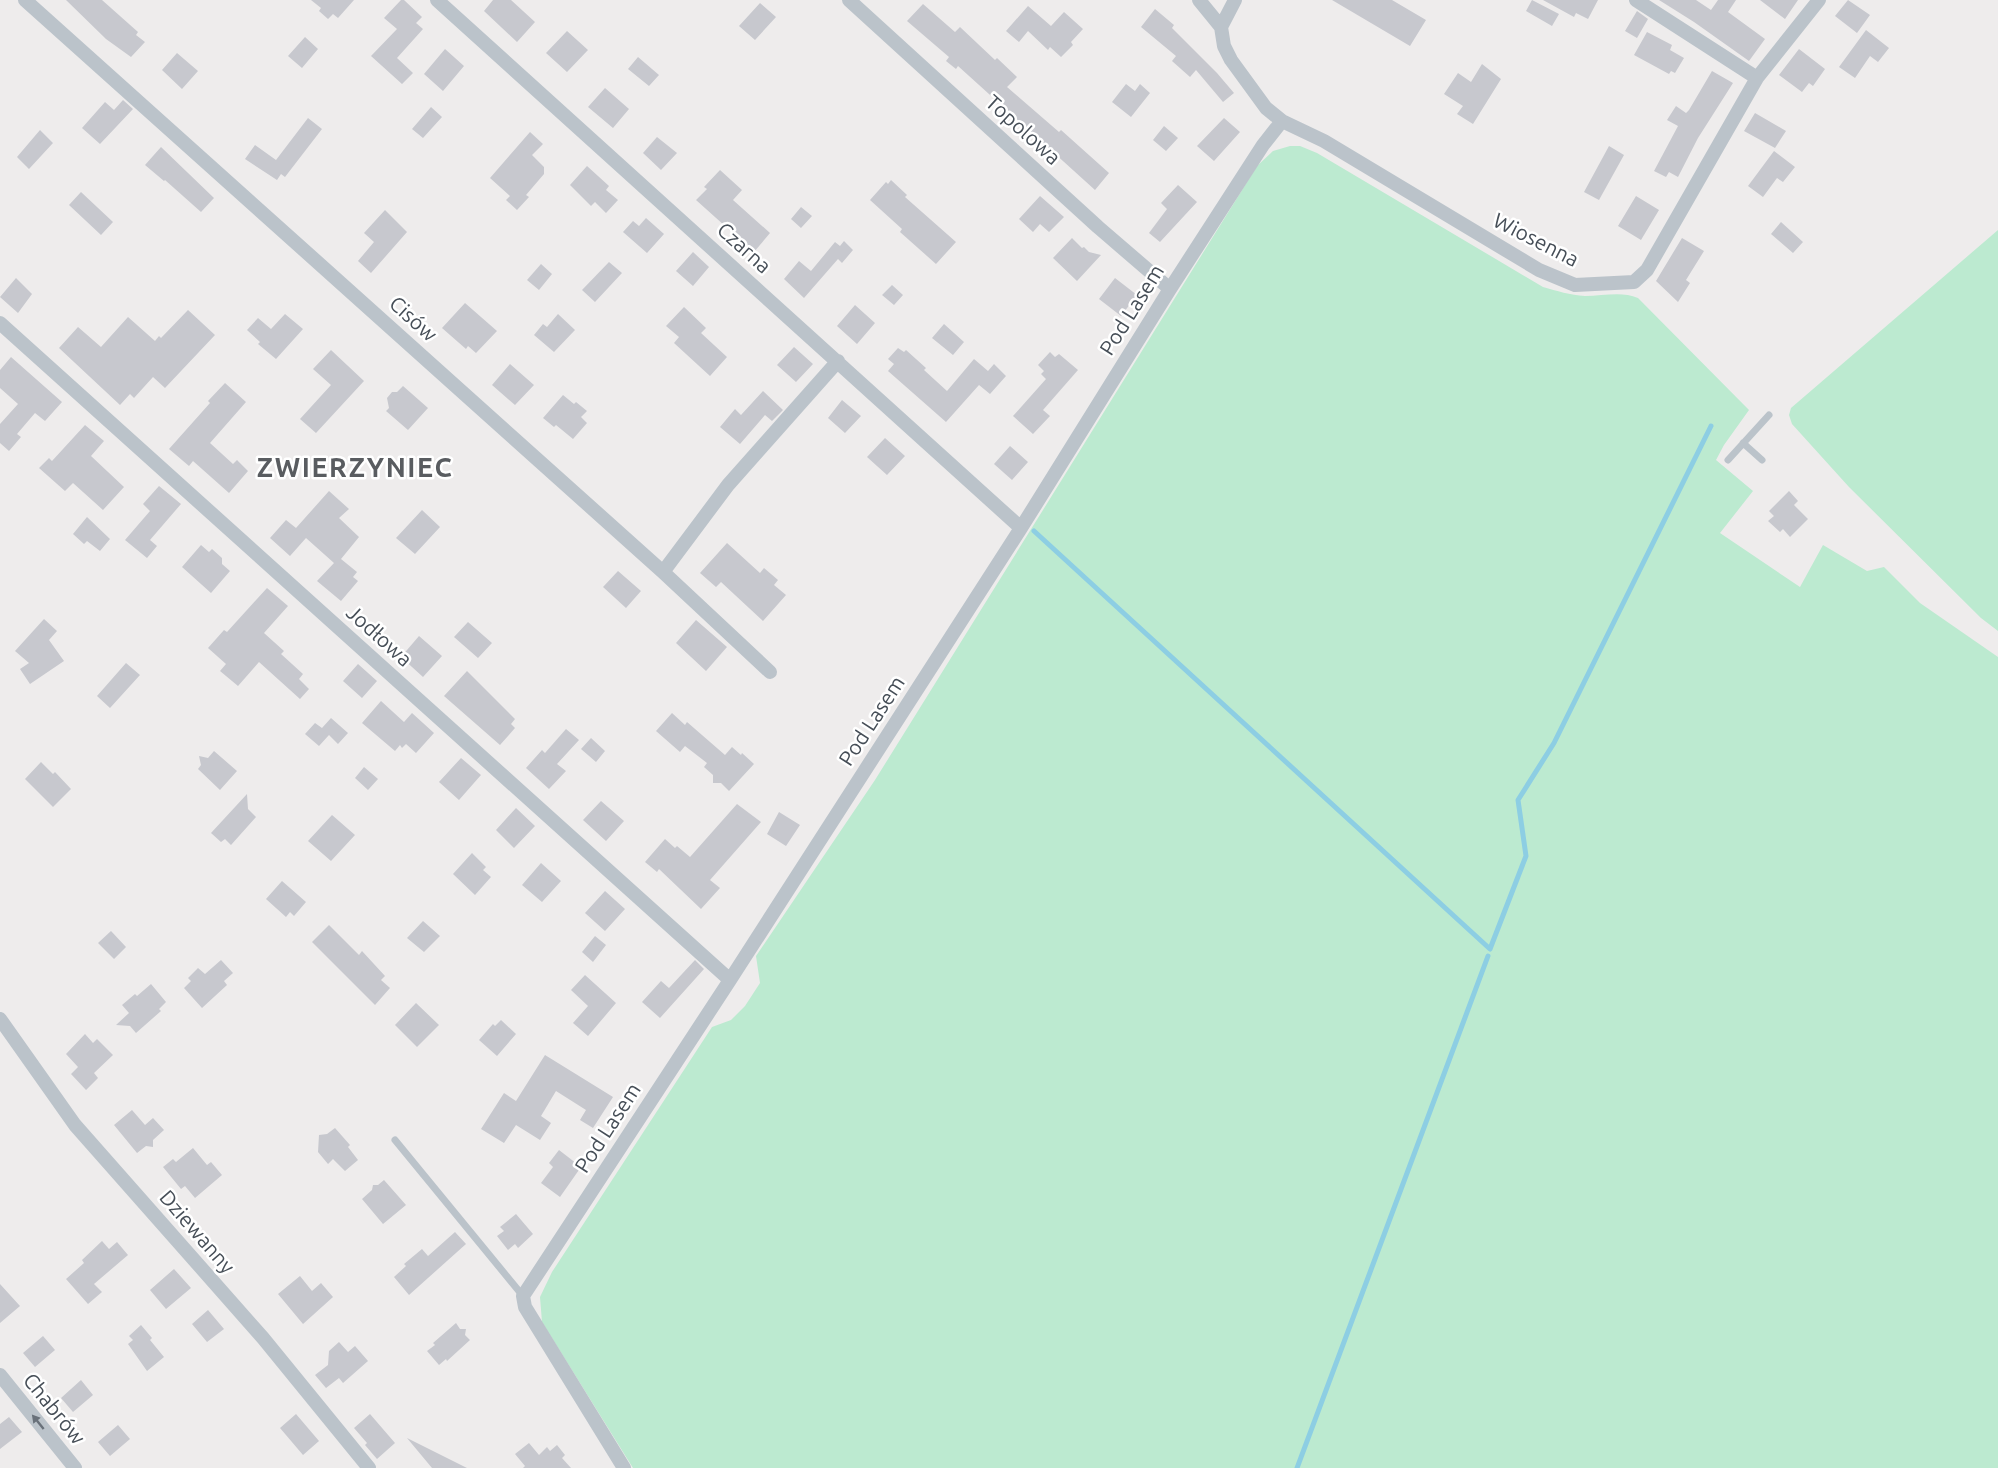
<svg xmlns="http://www.w3.org/2000/svg" width="1998" height="1468" font-family="Ubuntu,sans-serif">
	<rect width="100%" height="100%" fill="#eeecec"/>
	<path fill="#bcead0" d="M1290 146H1300L1317 153 1543 287C1557 291 1570 295 1585 296 1603 296 1622 291 1638 298L1749 410 1724 445 1716 460 1753 491 1720 533 1800 587 1823 545 1867 571 1884 567 1920 603 1998 657V1468H633L542 1322 540 1297 552 1272 712 1027 731 1020 745 1006 760 983 756 956 875 780 1257 166 1273 151Z
		M1998 230V631L1981 618 1849 487 1792 424 1789 415 1791 408Z"/>
	<g fill="none" stroke-linecap="round" stroke-linejoin="round">
		<path stroke="#8dcee3" stroke-width="5" d="M1034 531 1490 949 1526 856 1518 800 1554 743 1711 426
			M1297 1468 1488 956"/>
	</g>
	<path fill="#c7c8ce" d="M66 0H102L138 32 136 35 145 42 131 57 106 39Z
		M311 0H354L338 18 333 14 328 19 319 11 321 8Z
		M401 0H404L422 17 416 23 423 29 397 58 413 73 402 84 371 56 397 29 384 18Z
		M493 0H511L535 22 517 42 484 11Z
		M1332 0H1392L1426 20 1410 46Z
		M1532 0 1559 14 1552 26 1526 11Z
		M1543 0H1598L1588 19 1576 13 1574 17Z
		M1659 0H1696L1711 10 1718 0H1736L1728 12 1765 39 1749 61 1694 22Z
		M1760 0H1798L1785 19Z
		M1848 0 1870 15 1857 33 1835 16Z
		M760 3 776 17 755 40 739 26Z
		M923 4 955 32 960 27 995 60 997 58 1017 77 1007 87 1059 132 1061 130 1109 173 1095 190 958 66 956 69 946 61 949 57 907 21Z
		M1028 6 1051 26 1064 12 1083 29 1071 42 1073 45 1061 57 1050 47 1048 50 1028 31 1019 42 1006 31Z
		M1155 9 1174 25 1172 28 1217 73 1234 93 1223 102 1196 70 1190 77 1172 61 1176 56 1141 27Z
		M1637 11 1648 19 1637 38 1625 31Z
		M1866 30 1889 48 1878 62 1870 56 1855 78 1839 67Z
		M567 31 588 50 567 72 546 53Z
		M1647 32 1672 45 1670 50 1684 58 1675 73 1671 71 1669 74 1634 55Z
		M305 37 318 49 302 68 288 56Z
		M445 49 464 66 443 91 424 74Z
		M1799 49 1825 69 1813 86 1809 83 1802 92 1779 75Z
		M177 53 198 71 182 89 162 70Z
		M638 57 659 75 649 86 628 69Z
		M1482 64 1501 79 1473 124 1457 114 1463 106 1444 94 1458 73 1471 82Z
		M1712 71 1733 83 1698 138 1678 177 1669 172 1666 177 1654 171 1678 126 1667 120 1676 106 1686 113 1689 110Z
		M1126 84 1135 91 1140 84 1150 93 1131 117 1112 102Z
		M605 88 629 109 613 128 588 107Z
		M123 100 133 109 100 144 82 128 105 102 114 110Z
		M431 107 442 117 423 138 412 129Z
		M1755 113 1786 131 1775 148 1744 131Z
		M308 118 322 129 285 177 281 174 277 180 245 159 255 145 276 160Z
		M1224 118 1240 132 1214 161 1197 146Z
		M1164 126 1178 138 1166 151 1153 140Z
		M40 130 53 143 29 169 17 157Z
		M530 132 543 144 532 155 544 167V174L526 195 529 197 517 210 506 200 510 196 490 178Z
		M657 137 677 153 661 170 643 153Z
		M1609 146 1624 155 1599 200 1584 192Z
		M161 147 214 198 201 212 165 180 164 181 145 165Z
		M1774 151 1795 167 1783 182 1777 178 1763 197 1748 186Z
		M587 166 609 186 606 190 618 200 606 213 595 202 591 206 570 185Z
		M720 170 742 190 733 200 770 233 754 252 696 200 707 189 704 187Z
		M891 180 907 195 905 197 956 242 936 264 900 232 902 229 870 200 886 182 888 184Z
		M1178 185 1197 202 1160 242 1149 233 1167 209 1161 203Z
		M81 192 113 222 101 235 69 205Z
		M1040 196 1064 217 1049 232 1040 224 1033 232 1019 219Z
		M1636 196 1659 210 1641 240 1618 226Z
		M801 207 812 216 801 228 791 219Z
		M385 210 407 232 371 273 358 261 374 242 364 233Z
		M646 218 664 234 647 253 623 232 633 221 639 226Z
		M1781 222 1803 242 1793 253 1771 234Z
		M1072 238 1082 248 1084 247 1089 252 1101 255 1077 281 1053 258Z
		M1682 238 1704 251 1686 280 1690 283 1678 302 1656 281Z
		M844 241 853 250 842 263 838 259 804 298 784 279 799 261 811 271 835 242 840 246Z
		M693 252 709 267 693 286 676 271Z
		M609 262 622 273 595 302 582 290Z
		M541 264 552 274 539 290 527 280Z
		M16 278 32 294 18 313 0 297Z
		M1115 278 1137 295 1121 316 1099 299Z
		M892 285 903 295 894 305 882 295Z
		M465 303 497 331 476 353 468 346 466 349 442 328Z
		M855 305 875 323 857 344 837 326Z
		M684 307 706 328 701 333 727 357 710 376 674 343 679 337 666 326Z
		M188 310 215 335 165 388 153 377 134 398 130 394 120 405 59 348 78 327 101 347 128 317 155 341 159 336 161 338Z
		M285 314 303 329 276 359 258 344 260 342 247 330 258 318 271 329Z
		M558 314 575 330 554 352 534 335 543 324 547 327Z
		M944 324 964 342 953 355 932 338Z
		M794 347 813 364 796 382 777 365Z
		M898 348 904 352 906 350 926 368 924 370 947 391 974 359 988 371 994 364 1006 376 990 394 979 385 946 422 888 371 894 364 888 359Z
		M331 350 364 381 316 433 300 419 331 385 313 369Z
		M1050 352 1055 357 1059 354 1078 370 1043 410 1050 416 1033 434 1013 416 1046 379 1041 374 1044 371 1038 365Z
		M11 357 62 402 45 421 35 413 17 434 21 437 9 451 0 443V424L18 404 0 388V370Z
		M510 364 534 385 515 405 492 385Z
		M225 383 246 402 210 443 233 464 237 460 248 471 229 493 193 461 189 466 169 449 210 403 208 401Z
		M403 386 428 408 408 430 386 411 389 408 387 398 392 392H397Z
		M763 391 783 410 772 421 765 415 740 444 720 427 735 409 741 415Z
		M563 395 574 404 576 402 587 411 581 417 587 423 573 439 556 425 554 427 543 418Z
		M842 400 861 416 845 433 828 418Z
		M85 425 104 441 91 456 124 487 103 510 73 483 65 491 39 468 49 458 52 461Z
		M885 438 905 456 887 475 867 457Z
		M1010 446 1028 462 1012 480 994 464Z
		M159 486 181 504 150 540 157 546 147 558 125 540 150 511 143 504Z
		M329 491 349 509 339 518 359 537 341 559 357 572 353 577 358 581 341 601 317 581 334 563 306 538 290 556 270 538 286 520 296 528Z
		M1789 491 1798 501 1794 505 1808 519 1790 537 1783 529 1780 532 1768 521 1774 516 1769 511Z
		M422 510 440 527 415 554 396 538Z
		M87 517 110 539 100 551 87 541 84 544 73 534Z
		M727 543 760 573 764 568 778 580 774 585 786 595 763 621 721 582 716 587 700 573Z
		M201 545 209 552 212 549 222 558V564L230 571 211 593 182 567Z
		M618 571 641 591 626 608 603 587Z
		M267 588 288 606 264 633 284 651 281 654 303 674 299 679 309 689 300 699 259 662 238 686 220 671 226 664 208 648 224 630 227 632Z
		M44 619 57 631 49 640 64 661 30 684 20 669 29 663 15 651Z
		M696 620 727 647 706 671 676 643Z
		M468 622 492 643 478 658 454 637Z
		M419 636 442 656 423 677 401 657Z
		M126 663 140 675 110 708 97 696Z
		M358 664 377 681 362 698 343 681Z
		M467 671 515 719 511 724 515 728 500 745 444 696Z
		M381 701 404 722 412 713 434 733 416 753 406 744 402 748 400 745 395 751 362 723Z
		M672 713 685 725 687 722 725 755 732 747 741 755 742 753 754 764 729 791 721 783H713V775L704 767 707 763 685 746 680 752 656 731Z
		M331 718 348 733 338 744 329 735 319 746 305 734 315 723 322 728Z
		M566 729 579 740 557 764 566 771 549 789 526 768 542 750 545 753Z
		M591 738 605 751 596 762 581 749Z
		M214 751 237 771 220 790 198 769 201 765 199 756 208 758Z
		M461 758 481 775 459 800 439 782Z
		M41 762 53 774 55 772 71 789 53 807 25 779Z
		M364 767 378 779 368 790 355 778Z
		M247 794 248 809 256 817 231 845 225 839 221 842 211 833Z
		M601 801 624 821 606 841 583 820Z
		M737 804 761 822 710 880 720 888 701 909 659 869 657 872 645 862 665 839 675 848 677 846 690 857Z
		M516 808 535 826 514 848 496 830Z
		M779 812 800 825 786 846 767 834Z
		M332 815 355 835 331 861 308 841Z
		M472 853 486 867 483 870 491 877 475 895 453 874Z
		M541 863 561 881 542 902 522 885Z
		M282 881 306 902 294 916 290 912 286 917 266 899Z
		M605 891 625 909 605 931 585 913Z
		M423 921 440 936 424 952 407 938Z
		M329 925 359 955 362 951 385 976 381 980 390 988 375 1005 312 942Z
		M111 931 126 947 114 959 98 943Z
		M595 936 606 945 593 962 582 952Z
		M221 960 233 973 224 981 227 985 202 1008 184 988 191 981 188 978 198 968 205 974Z
		M695 960 704 969 660 1018 642 1002 661 981 669 988Z
		M585 975 616 1003 588 1036 573 1023 588 1006 571 990Z
		M151 984 166 1002 159 1009 161 1011 136 1033 130 1026 116 1025 129 1013 122 1005 135 994 137 996Z
		M416 1003 439 1025 417 1047 395 1025Z
		M501 1020 516 1034 497 1056 479 1040 493 1024 495 1026Z
		M85 1034 93 1043 97 1039 113 1055 94 1073 98 1078 86 1090 71 1074 78 1067 66 1054Z
		M545 1055 613 1097 593 1128 580 1120 586 1110 556 1091 541 1116 551 1123 540 1140 516 1125 504 1143 481 1129 504 1093 516 1101Z
		M132 1110 145 1125 153 1118 164 1130 153 1140V1147L146 1146 137 1153 114 1125Z
		M335 1128 350 1145 348 1147 358 1160 345 1171 333 1159 328 1164 318 1152 319 1135 327 1134Z
		M193 1148 207 1165 211 1162 222 1175 195 1198 185 1186 181 1189 163 1167 173 1159 176 1162Z
		M559 1150 581 1167 560 1197 541 1183 553 1167 549 1163Z
		M384 1180 406 1205 383 1224 362 1199 372 1190 373 1185H378Z
		M516 1214 533 1234 518 1248 515 1244 508 1250 497 1236 504 1231 500 1227Z
		M455 1232 466 1244 409 1295 394 1277 406 1266 404 1264 422 1249 428 1256Z
		M102 1241 109 1249 117 1242 128 1255 94 1284 102 1292 88 1304 66 1279 84 1263 82 1260Z
		M174 1269 191 1288 166 1309 150 1290Z
		M300 1276 312 1291 321 1283 333 1297 303 1324 278 1294Z
		M0 1284 20 1306 0 1323Z
		M208 1310 224 1329 207 1342 192 1324Z
		M456 1323 460 1329H466L465 1335 470 1340 447 1361 446 1359 439 1365 427 1351 435 1345 433 1343Z
		M141 1325 152 1338 150 1340 164 1357 147 1371 128 1344 133 1340 129 1336Z
		M43 1336 55 1350 35 1367 23 1353Z
		M339 1342 348 1352 355 1346 368 1361 343 1383 339 1378 326 1388 315 1375 328 1365 329 1351Z
		M81 1380 93 1395 73 1412 61 1398Z
		M296 1414 319 1441 303 1455 280 1428Z
		M370 1414 395 1443 377 1459 365 1445 367 1443 354 1428Z
		M9 1417 22 1432 0 1449V1424Z
		M118 1425 130 1439 110 1456 98 1442Z
		M407 1438 467 1468H432Z
		M529 1443 539 1455 547 1447 550 1451 557 1445 565 1455 562 1458 571 1468H523L525 1466 515 1454Z"/>
	<g fill="none" stroke-linecap="round" stroke-linejoin="round">
		<path stroke="#bbc3ca" stroke-width="7" d="M1743 443 1762 460
			M1728 460 1769 415
			M395 1140 523 1296"/>
		<path stroke="#bbc3ca" stroke-width="14" d="M25 0 663 572 770 672
			M437 0 1021 528
			M849 0 1098 227 1170 289
			M1199 0 1221 27
			M1235 0 1221 27 1224 46 1231 60 1266 108 1282 121 1324 141 1539 270 1575 285 1634 282 1647 270 1757 78 1819 0
			M1636 0 1757 78
			M0 323 730 980
			M663 572 728 485 838 361
			M0 1019 75 1125 263 1338 369 1468
			M0 1375 75 1468
			M624 1468 525 1307 523 1296 730 980 1021 528 1170 289 1263 145 1282 121"/>
	</g>
	<defs><path id="oneway-solid" d="M-6-.8H1V-3.2L6.5 0L1 3.2V.8H-6Z" transform="scale(1.5)"/></defs>
	<use fill="#69717a" href="#oneway-solid" transform="translate(38 1422) rotate(-129)"/>
	<g text-anchor="middle" stroke-width="5" stroke-linejoin="round" paint-order="stroke">
		<g font-size="21" fill="#464e57" stroke="#fff">
			<text transform="translate(1023 130) rotate(42)" y="7">Topolowa</text>
			<text transform="translate(1536 240) rotate(27)" y="7">Wiosenna</text>
			<text transform="translate(744 248) rotate(42)" y="7">Czarna</text>
			<text transform="translate(1132 310) rotate(-58)" y="7">Pod Lasem</text>
			<text transform="translate(413 319) rotate(42)" y="7">Cisów</text>
			<text transform="translate(379 636) rotate(42)" y="7">Jodłowa</text>
			<text transform="translate(872 721) rotate(-57)" y="7">Pod Lasem</text>
			<text transform="translate(608 1128) rotate(-57)" y="7">Pod Lasem</text>
			<text transform="translate(197 1232) rotate(49)" y="7">Dziewanny</text>
			<text transform="translate(54 1409) rotate(51)" y="7">Chabrów</text>
		</g>
		<g font-size="27" font-weight="bold" letter-spacing="1.5" fill="#595c60" stroke="#fff">
			<text x="355" y="477">ZWIERZYNIEC</text>
		</g>
	</g>
</svg>
